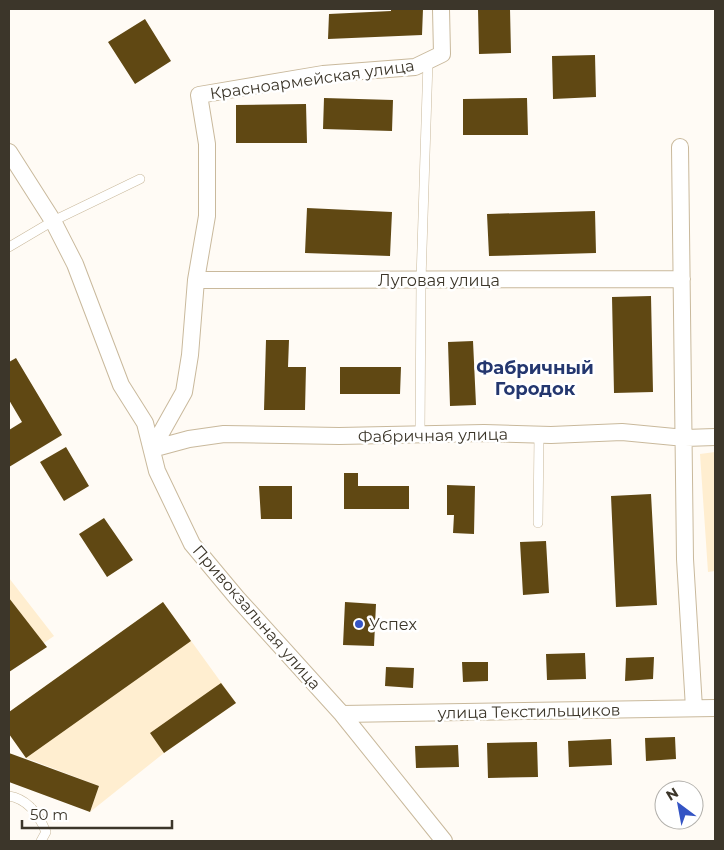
<svg xmlns="http://www.w3.org/2000/svg" width="724" height="850" font-family="Montserrat,sans-serif">
	<rect width="100%" height="100%" fill="#fffbf5"/>
	<path fill="#ffeed0" d="M715 452V571L708 572 700 454Z
		M9 578 54 636 9 667Z
		M163 602 236 703 164 753 90 812 99 786 26 758 9 734V712Z"/>
	<path fill="#604813" d="M391 9H423L422 35 328 39 329 14 391 11Z
		M478 9H510L511 53 479 54Z
		M145 19 171 61 135 84 108 42Z
		M595 55 596 97 553 99 552 56Z
		M324 98 393 100 392 131 323 129Z
		M527 98 528 135H463V99Z
		M306 104 307 143H236V105Z
		M307 208 392 212 390 256 305 253Z
		M595 211 596 253 489 256 487 214Z
		M651 296 653 392 614 393 612 297Z
		M266 340H289L288 367H306L305 410H264Z
		M473 341 476 405 450 406 448 342Z
		M16 358 62 435 9 467V430L22 422 9 400V362Z
		M340 367H401L400 394H340Z
		M66 447 89 486 64 501 40 462Z
		M344 473H358V486H409V509H344Z
		M447 485 475 486 474 534 453 533 454 515H447Z
		M259 486H292V519H261Z
		M651 494 657 605 616 607 611 496Z
		M104 518 133 560 107 577 79 534Z
		M546 541 549 593 523 595 520 542Z
		M9 598 47 647 9 672Z
		M163 602 191 641 26 758 9 734V712Z
		M345 602 376 604 374 646 343 645Z
		M585 653 586 679 547 680 546 654Z
		M654 657 653 679 625 681 626 658Z
		M462 662H488V681L463 682Z
		M386 667 414 668 413 688 385 686Z
		M221 683 236 703 164 753 150 733Z
		M675 737 676 759 646 761 645 738Z
		M611 739 612 765 569 767 568 741Z
		M537 742 538 777 488 778 487 743Z
		M458 745 459 767 416 768 415 746Z
		M9 753 99 786 90 812 9 782Z"/>
	<g fill="none" stroke-linecap="round" stroke-linejoin="round">
		<defs>
			<path id="lane" d="M9 247 53 221 140 179
				M420 434 421 280 428 61
				M538 523 539 435
				M9 796C28 799 39 815 46 832L41 841"/>
			<path id="street" d="M680 147 685 559 694 708
				M9 152 53 221 75 264 121 385 145 423 157 471 192 544 237 598 342 714 444 841
				M196 280 682 279
				M152 449 184 392 190 355 196 280 207 216V144L199 95 323 74 415 67 442 54 441 9
				M152 449 189 439 224 434 339 436 484 433 551 435 622 432 685 438 715 437
				M342 714 715 708"/>
		</defs>
		<use href="#lane" stroke="#c9b99c" stroke-width="10"/>
		<use href="#street" stroke="#c9b99c" stroke-width="18"/>
		<use href="#lane" stroke="#fff" stroke-width="9"/>
		<use href="#street" stroke="#fff" stroke-width="16"/>
	</g>
	<circle fill="#3454c4" stroke="#fff" stroke-width="2" cx="359" cy="624" r="5"/>
	<g text-anchor="middle" stroke-width="5" stroke-linejoin="round" paint-order="stroke">
		<g font-size="16" fill="#3c362a" stroke="#fff">
			<text transform="translate(312 79) rotate(-8)" y="6">Красноармейская улица</text>
			<text x="439" y="286">Луговая улица</text>
			<text transform="translate(433 435) rotate(-1)" y="6">Фабричная улица</text>
			<text transform="translate(257 617) rotate(49)" y="6">Привокзальная улица</text>
			<text transform="translate(529 711) rotate(-1)" y="6">улица Текстильщиков</text>
		</g>
		<g font-size="16" fill="#3c362a" stroke="#fff" text-anchor="start">
			<text x="369" y="630">Успех</text>
		</g>
		<g font-size="18" font-weight="bold" fill="#24376f" stroke="#fff">
			<text x="535" y="374">Фабричный<tspan x="535" dy="21">Городок</tspan></text>
		</g>
	</g>
	<rect width="724" height="850" fill="none" stroke="#3c362a" stroke-width="20"/>
	<g transform="translate(679 805) rotate(328)"><circle r="24" fill="#ffffff" stroke="#b1afaa"/>
	<path d="M0-4L9 19L0 12L-9 19Z" fill="#3454c4"/>
	<text y="-8" font-size="14" font-weight="bold" text-anchor="middle" fill="#3c362a">N</text>
	</g>
	<path d="M22 820v8h150v-8" fill="none" stroke="#3c362a" stroke-width="2.5"/>
	<text x="30" y="820" font-size="15" fill="#3c362a" stroke="#ffffff" stroke-width="4" paint-order="stroke">50 m</text>
</svg>
